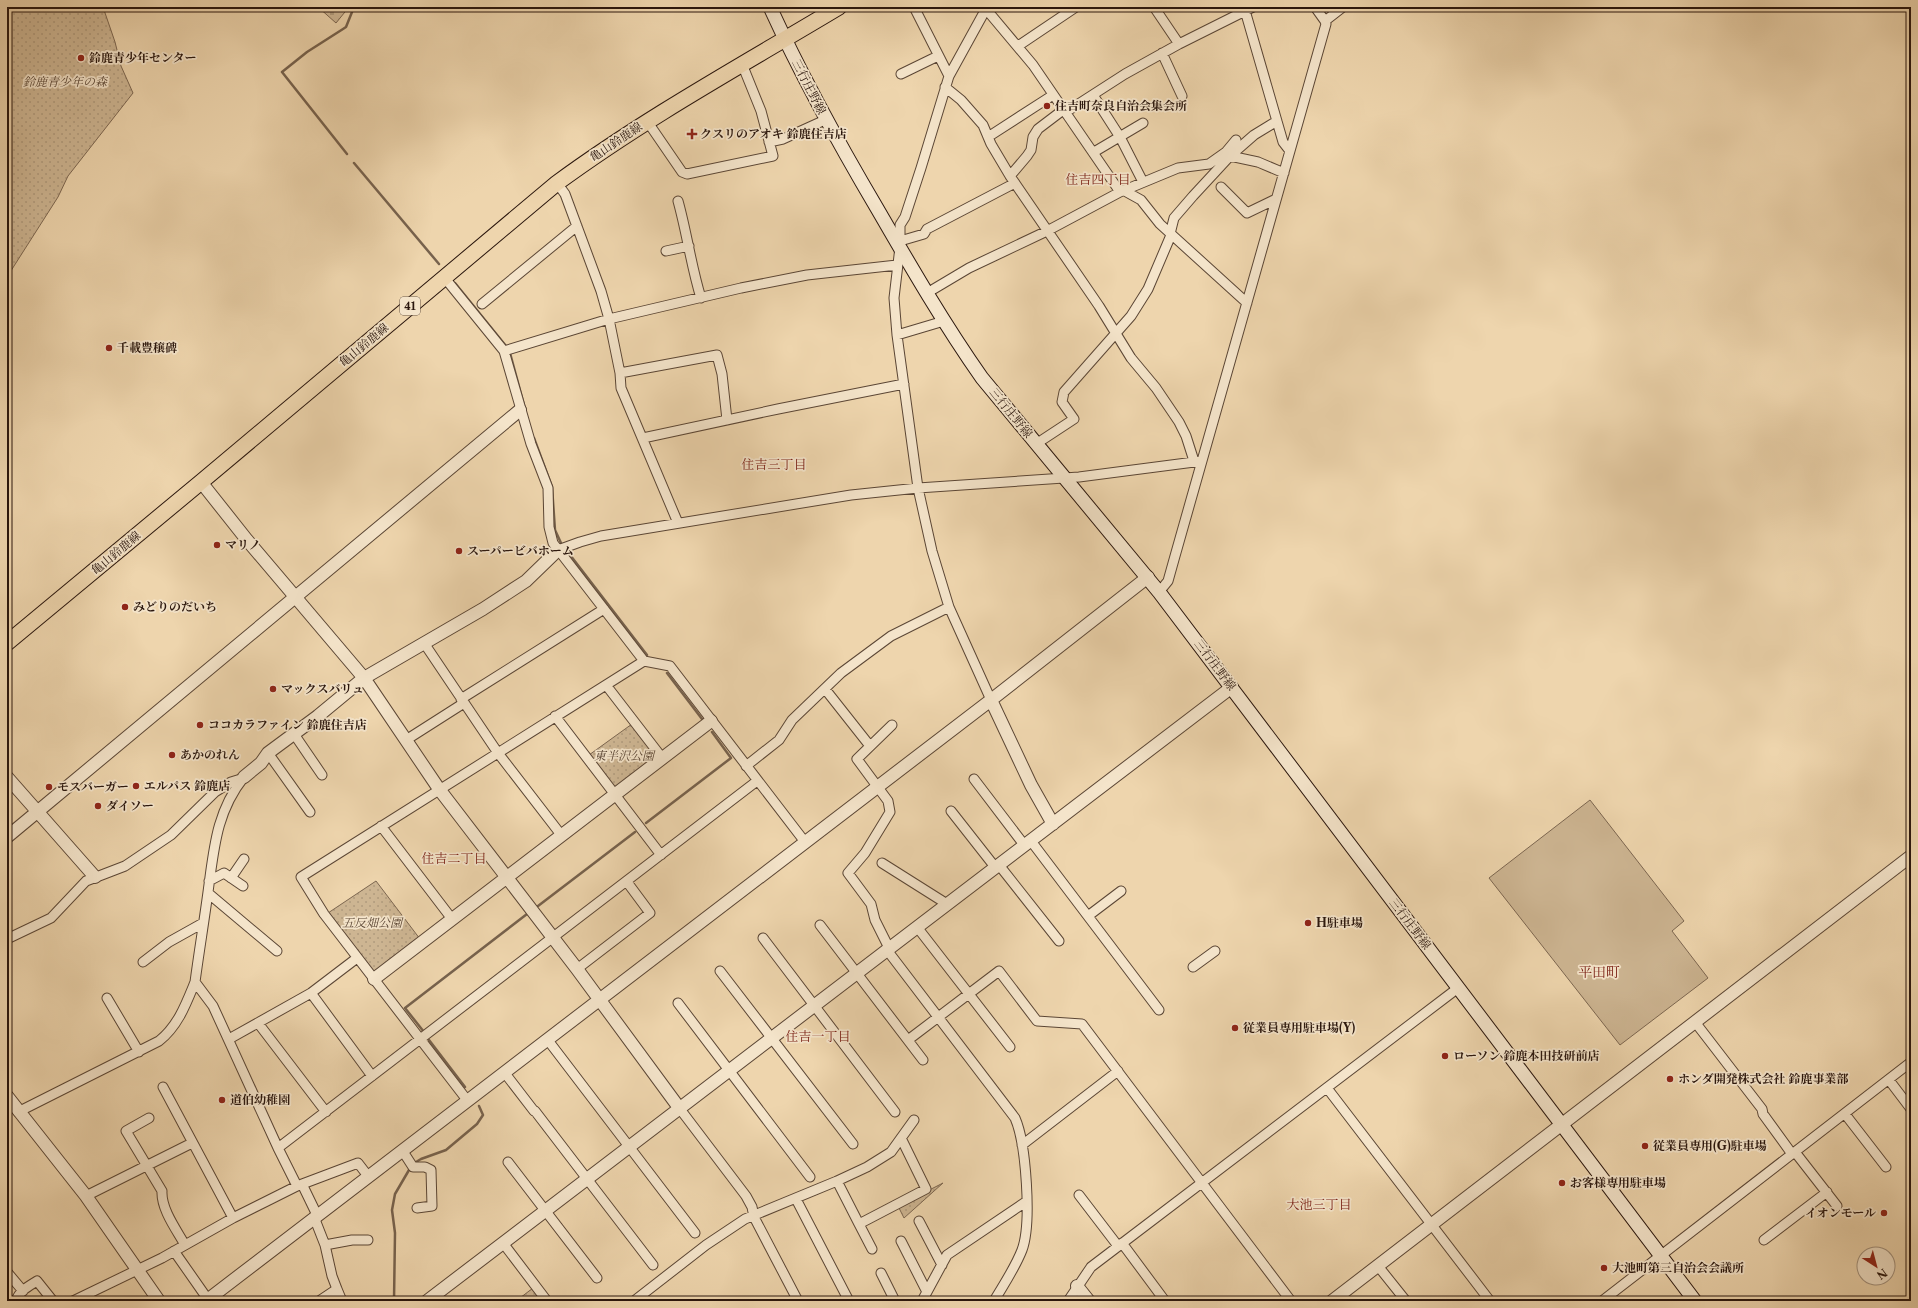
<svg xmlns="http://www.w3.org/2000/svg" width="1918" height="1308" font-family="'Libre Caslon Text','Noto Serif JP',serif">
	<defs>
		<pattern id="green-dots" width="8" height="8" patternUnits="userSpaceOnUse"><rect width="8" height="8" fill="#cdb592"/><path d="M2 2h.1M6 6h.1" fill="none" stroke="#b09b7d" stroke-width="1.8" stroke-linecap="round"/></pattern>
		<pattern id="cemetery-stones" width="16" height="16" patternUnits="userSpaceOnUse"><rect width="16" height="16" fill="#cdb592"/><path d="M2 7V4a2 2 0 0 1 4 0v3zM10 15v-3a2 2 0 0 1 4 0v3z" fill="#b09b7d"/></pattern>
	</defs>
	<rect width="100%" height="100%" fill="#eed5ad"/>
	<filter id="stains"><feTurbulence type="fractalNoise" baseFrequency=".005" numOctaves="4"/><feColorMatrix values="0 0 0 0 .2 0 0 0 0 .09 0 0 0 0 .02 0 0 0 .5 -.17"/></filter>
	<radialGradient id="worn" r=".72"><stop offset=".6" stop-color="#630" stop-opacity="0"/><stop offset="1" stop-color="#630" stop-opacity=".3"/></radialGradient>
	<path fill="url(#green-dots)" stroke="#7c6650" d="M7 7H103L115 42 121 66 133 93 68 176 58 197 7 277Z
		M632 724 656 755 654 760 618 787 613 786 589 755Z
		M376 881 420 939 375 972H373L328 913Z
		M943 1183 904 1218 898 1206Z
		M533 1288 544 1301H516Z"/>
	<path fill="url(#cemetery-stones)" stroke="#7c6650" d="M318 7H349L336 23Z"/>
	<path fill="#cdb592" stroke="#7c6650" d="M1590 800 1684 921 1672 931 1708 978 1620 1045 1489 878Z"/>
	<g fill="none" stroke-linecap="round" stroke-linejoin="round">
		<path stroke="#77624d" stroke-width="2.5" d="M347 154 282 72 307 52 343 29 346 27 354 7
			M354 163 439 264
			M455 283 506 346
			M510 353 524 405
			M534 438 552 487 555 530 561 543
			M567 551 647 655
			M667 673 702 719
			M646 823 731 758 712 732
			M538 906 635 832
			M424 1032 405 1008 527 914
			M429 1040 465 1087
			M416 1162 421 1159 446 1150 477 1124 483 1115 479 1106
			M394 1301 395 1233 392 1210 395 1194 409 1170"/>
		<defs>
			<path id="minor" d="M914 7 949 76
				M987 7 949 76 921 168 905 217 900 225V247L894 298 897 335 918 488 932 551 949 607 991 700
				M1154 7 1179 44
				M1244 7 1283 142 1290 151
				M1315 7 1325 21
				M986 9 1033 65 1120 192
				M1018 46 1076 7
				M1162 53 1182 96
				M901 74 938 56
				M945 87 961 100 983 125 991 144 1010 176 1099 306 1131 358 1156 388 1179 422 1186 436 1194 461
				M1093 95 1120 137 1143 182
				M1066 112 1125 74 1179 44 1253 7
				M647 121 682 172 687 174 773 156 761 111 742 64
				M988 137 1053 95
				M769 142 783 139 825 120
				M1094 152 1143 123
				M1227 154 1230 156 1258 162 1284 173
				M1010 176 1027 156 1031 150 1033 137 1038 129 1063 110
				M1221 187 1247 213 1276 199
				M1123 190 1141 200 1160 224 1247 303
				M678 201C687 233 691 266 701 298
				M1170 234 1174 218 1193 196 1230 156 1254 135 1277 121
				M900 241 924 234 927 229 1015 183
				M666 251 689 246
				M444 277 504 351 531 444 548 488 549 527 553 543 644 661 670 666 805 842
				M927 293 969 268 1047 231 1120 192 1178 168 1209 164 1226 152 1236 140
				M482 304 577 226
				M897 335 944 321
				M504 351 609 319 601 291 565 194 557 183
				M620 373 717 355 722 374 727 420
				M643 438 778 409 904 384
				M1036 444 1074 419 1062 402 1064 392 1131 316 1148 289 1171 235
				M678 523 621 388 620 373 609 319 741 288 807 275 897 265
				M558 550 580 542 601 536 851 495 918 488 1079 477 1202 461
				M1159 592 1168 581 1175 556 1326 24 1325 21 1343 7
				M424 643 498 753 562 836
				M606 685 663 759
				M825 689 870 746
				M461 699 604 609
				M555 716 661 855
				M294 734 322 775
				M406 740 464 703
				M268 753 310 812
				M746 766 779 740 792 720 841 673 891 636 949 607
				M974 779 1025 846
				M951 811 995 867
				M381 826 452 919
				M1031 841 1159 1010
				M882 863 947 904
				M999 865 1059 941
				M231 878 244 859
				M209 881 224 873 243 886
				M208 893 277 951
				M1088 916 1121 891
				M820 925 923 1060
				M917 927 1010 1047
				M763 938 895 1112
				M7 939 51 918 86 881 125 866 171 835 215 792 231 782 244 778
				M889 948 875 920 871 904 848 873 865 853 890 812 888 801 857 759 892 725
				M887 950 1015 1118C1026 1143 1032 1223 1022 1250 1015 1268 1004 1284 994 1301
				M143 962 169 942 203 923
				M1193 967 1215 951
				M577 969 650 913 627 882
				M720 971 853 1144
				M195 982 213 1006 278 1148 297 1186
				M311 993 372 1076
				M107 998 139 1052
				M678 1003 810 1177
				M1695 1022 1762 1109 1763 1114 1792 1154
				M258 1023 326 1112
				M229 1039 311 993 357 958
				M547 1039 695 1233
				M908 1040 999 971 1037 1021 1082 1024 1291 1301
				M504 1072 534 1111
				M1889 1080 1911 1109
				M163 1087 233 1218
				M1327 1088 1490 1301
				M467 1100 324 914 301 877 644 661
				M680 1109 746 1196 752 1207 754 1217 798 1301
				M535 1111 653 1265
				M18 1112 159 1041C178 1026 186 1004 195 982 199 952 204 922 208 892 214 849 216 812 244 777
				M1845 1114 1886 1167
				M149 1118 126 1131 162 1191C161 1209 176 1229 185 1245
				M1022 1145 1118 1071
				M278 1148 757 781
				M402 1150 413 1167H425L431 1170 432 1206 417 1208
				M1795 1152 1837 1206
				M508 1162 597 1278
				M837 1181 859 1224 926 1189 901 1138
				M302 1184 317 1215
				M1079 1195 1118 1246
				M86 1196 192 1143
				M796 1199 849 1301
				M314 1217 325 1245 332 1276 337 1289
				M919 1221 942 1265
				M859 1224 872 1249
				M1764 1240 1827 1192
				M901 1241 927 1292
				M503 1243 547 1301
				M1122 1243 1165 1301
				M325 1245 352 1240H368
				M174 1251 209 1301
				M1378 1266 1406 1301
				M7 1272 23 1291
				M881 1273 895 1301
				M16 1301C19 1291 29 1286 37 1281L53 1301
				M73 1301 162 1258 233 1218 297 1186 358 1163 368 1176
				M319 1301 337 1289 342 1301
				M634 1301 706 1245 745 1219 837 1181 867 1167 891 1152 914 1120
				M922 1301 947 1255 1027 1201
				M1068 1301 1091 1267 1458 988
				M1602 1301 1911 1062"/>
			<path id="tertiary" d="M201 482 247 540 364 678 439 789 577 969 680 1109
				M991 700 1031 785 1053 824
				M7 777 95 877
				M244 777 261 763 268 753 318 716 364 678 483 609 526 581 558 550
				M7 837 520 410
				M374 979 711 721
				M7 1096 86 1196 159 1301
				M1077 1286 1089 1301
				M206 1301 991 700 1148 577
				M427 1301 1232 687
				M1332 1301 1911 856"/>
			<path id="secondary" d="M770 7C802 77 839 144 878 210 911 267 944 324 982 378L1159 592 1695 1301"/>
			<path id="primary" d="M7 643 201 482 557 183C647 117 744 64 839 7"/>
		</defs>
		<use href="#minor" stroke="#5b4635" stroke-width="11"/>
		<use href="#tertiary" stroke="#5b4635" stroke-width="14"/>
		<use href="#secondary" stroke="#2a160d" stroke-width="15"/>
		<use href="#primary" stroke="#2a160d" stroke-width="17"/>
		<use href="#minor" stroke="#f4e4ca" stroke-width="9"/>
		<use href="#tertiary" stroke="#f4e4ca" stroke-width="12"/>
		<use href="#secondary" stroke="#f4e4ca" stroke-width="13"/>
		<use href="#primary" stroke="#eed5ad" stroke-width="15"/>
	</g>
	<g fill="#8f2418" stroke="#f4e4ca" stroke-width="1.5">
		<circle cx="81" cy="58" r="4"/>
		<circle cx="1047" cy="106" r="4"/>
		<path d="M690 128h4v4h4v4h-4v4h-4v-4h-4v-4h4z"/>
		<circle cx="109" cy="348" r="4"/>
		<circle cx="217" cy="545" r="4"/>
		<circle cx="459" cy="551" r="4"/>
		<circle cx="125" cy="607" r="4"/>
		<circle cx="273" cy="689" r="4"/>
		<circle cx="200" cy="725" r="4"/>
		<circle cx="172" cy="755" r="4"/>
		<circle cx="136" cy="786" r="4"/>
		<circle cx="49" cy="787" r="4"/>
		<circle cx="98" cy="806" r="4"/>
		<circle cx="1308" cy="923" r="4"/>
		<circle cx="1235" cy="1028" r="4"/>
		<circle cx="1445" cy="1056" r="4"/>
		<circle cx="1670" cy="1079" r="4"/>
		<circle cx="222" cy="1100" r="4"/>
		<circle cx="1645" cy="1146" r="4"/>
		<circle cx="1562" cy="1183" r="4"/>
		<circle cx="1884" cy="1213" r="4"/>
		<circle cx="1604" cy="1268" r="4"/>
	</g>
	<g text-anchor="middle" stroke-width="3.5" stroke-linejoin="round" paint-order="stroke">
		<rect fill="#f4e4ca" stroke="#675446" stroke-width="1" x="400" y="297" width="20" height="18" rx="3"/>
		<g font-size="11" font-weight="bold" fill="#2a160d">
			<text x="410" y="310">41</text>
		</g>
		<g font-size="12" font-weight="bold" fill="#2a160d" stroke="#f4e4ca" text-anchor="start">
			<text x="89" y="62">鈴鹿青少年センター</text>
			<text x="1055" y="110">住吉町奈良自治会集会所</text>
			<text x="700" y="138">クスリのアオキ 鈴鹿住吉店</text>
			<text x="117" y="352">千載豊穣碑</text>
			<text x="225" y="549">マリノ</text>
			<text x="467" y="555">スーパービバホーム</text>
			<text x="133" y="611">みどりのだいち</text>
			<text x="281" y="693">マックスバリュ</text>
			<text x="208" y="729">ココカラファイン 鈴鹿住吉店</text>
			<text x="180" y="759">あかのれん</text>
			<text x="144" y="790">エルパス 鈴鹿店</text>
			<text x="57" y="791">モスバーガー</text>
			<text x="106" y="810">ダイソー</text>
			<text x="1316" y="927">H駐車場</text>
			<text x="1243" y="1032">従業員専用駐車場(Y)</text>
			<text x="1453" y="1060">ローソン 鈴鹿本田技研前店</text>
			<text x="1678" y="1083">ホンダ開発株式会社 鈴鹿事業部</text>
			<text x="230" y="1104">道伯幼稚園</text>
			<text x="1653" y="1150">従業員専用(G)駐車場</text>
			<text x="1570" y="1187">お客様専用駐車場</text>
			<text x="1876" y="1217" text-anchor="end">イオンモール</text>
			<text x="1612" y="1272">大池町第三自治会会議所</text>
		</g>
		<g font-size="12" font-style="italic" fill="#5b4635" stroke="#f4e4ca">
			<text x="65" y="86">鈴鹿青少年の森</text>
			<text x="624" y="760">東半沢公園</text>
			<text x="372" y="927">五反畑公園</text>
		</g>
		<g font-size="12" fill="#2a160d" stroke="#f4e4ca">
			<text transform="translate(809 87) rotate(63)" y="4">三行庄野線</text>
			<text transform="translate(616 142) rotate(-34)" y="4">亀山鈴鹿線</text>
			<text transform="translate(364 345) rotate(-40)" y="4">亀山鈴鹿線</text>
			<text transform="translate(1011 413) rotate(51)" y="4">三行庄野線</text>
			<text transform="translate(116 553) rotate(-40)" y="4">亀山鈴鹿線</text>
			<text transform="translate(1215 665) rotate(53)" y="4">三行庄野線</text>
			<text transform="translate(1410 924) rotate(53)" y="4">三行庄野線</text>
		</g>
		<g font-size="13" fill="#7a1f14" stroke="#f4e4ca">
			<text x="1098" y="184">住吉四丁目</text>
			<text x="774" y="469">住吉三丁目</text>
			<text x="454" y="863">住吉二丁目</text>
			<text x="818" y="1041">住吉一丁目</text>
			<text x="1319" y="1209">大池三丁目</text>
		</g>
		<g font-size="14" fill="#7a1f14" stroke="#f4e4ca">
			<text x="1599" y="977">平田町</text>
		</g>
	</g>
	<rect width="1918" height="1308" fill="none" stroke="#eed5ad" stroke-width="24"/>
	<rect x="8" y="8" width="1902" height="1292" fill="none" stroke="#2a160d" stroke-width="2"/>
	<rect x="12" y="12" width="1894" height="1284" fill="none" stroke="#2a160d"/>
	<g transform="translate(1876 1266) rotate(144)"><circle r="19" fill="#f4e4ca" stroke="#a3927e"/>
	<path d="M0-3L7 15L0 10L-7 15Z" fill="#8f2418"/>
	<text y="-6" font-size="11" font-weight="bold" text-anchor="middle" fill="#2a160d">N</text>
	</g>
	<rect width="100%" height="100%" filter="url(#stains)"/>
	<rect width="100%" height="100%" fill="url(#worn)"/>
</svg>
